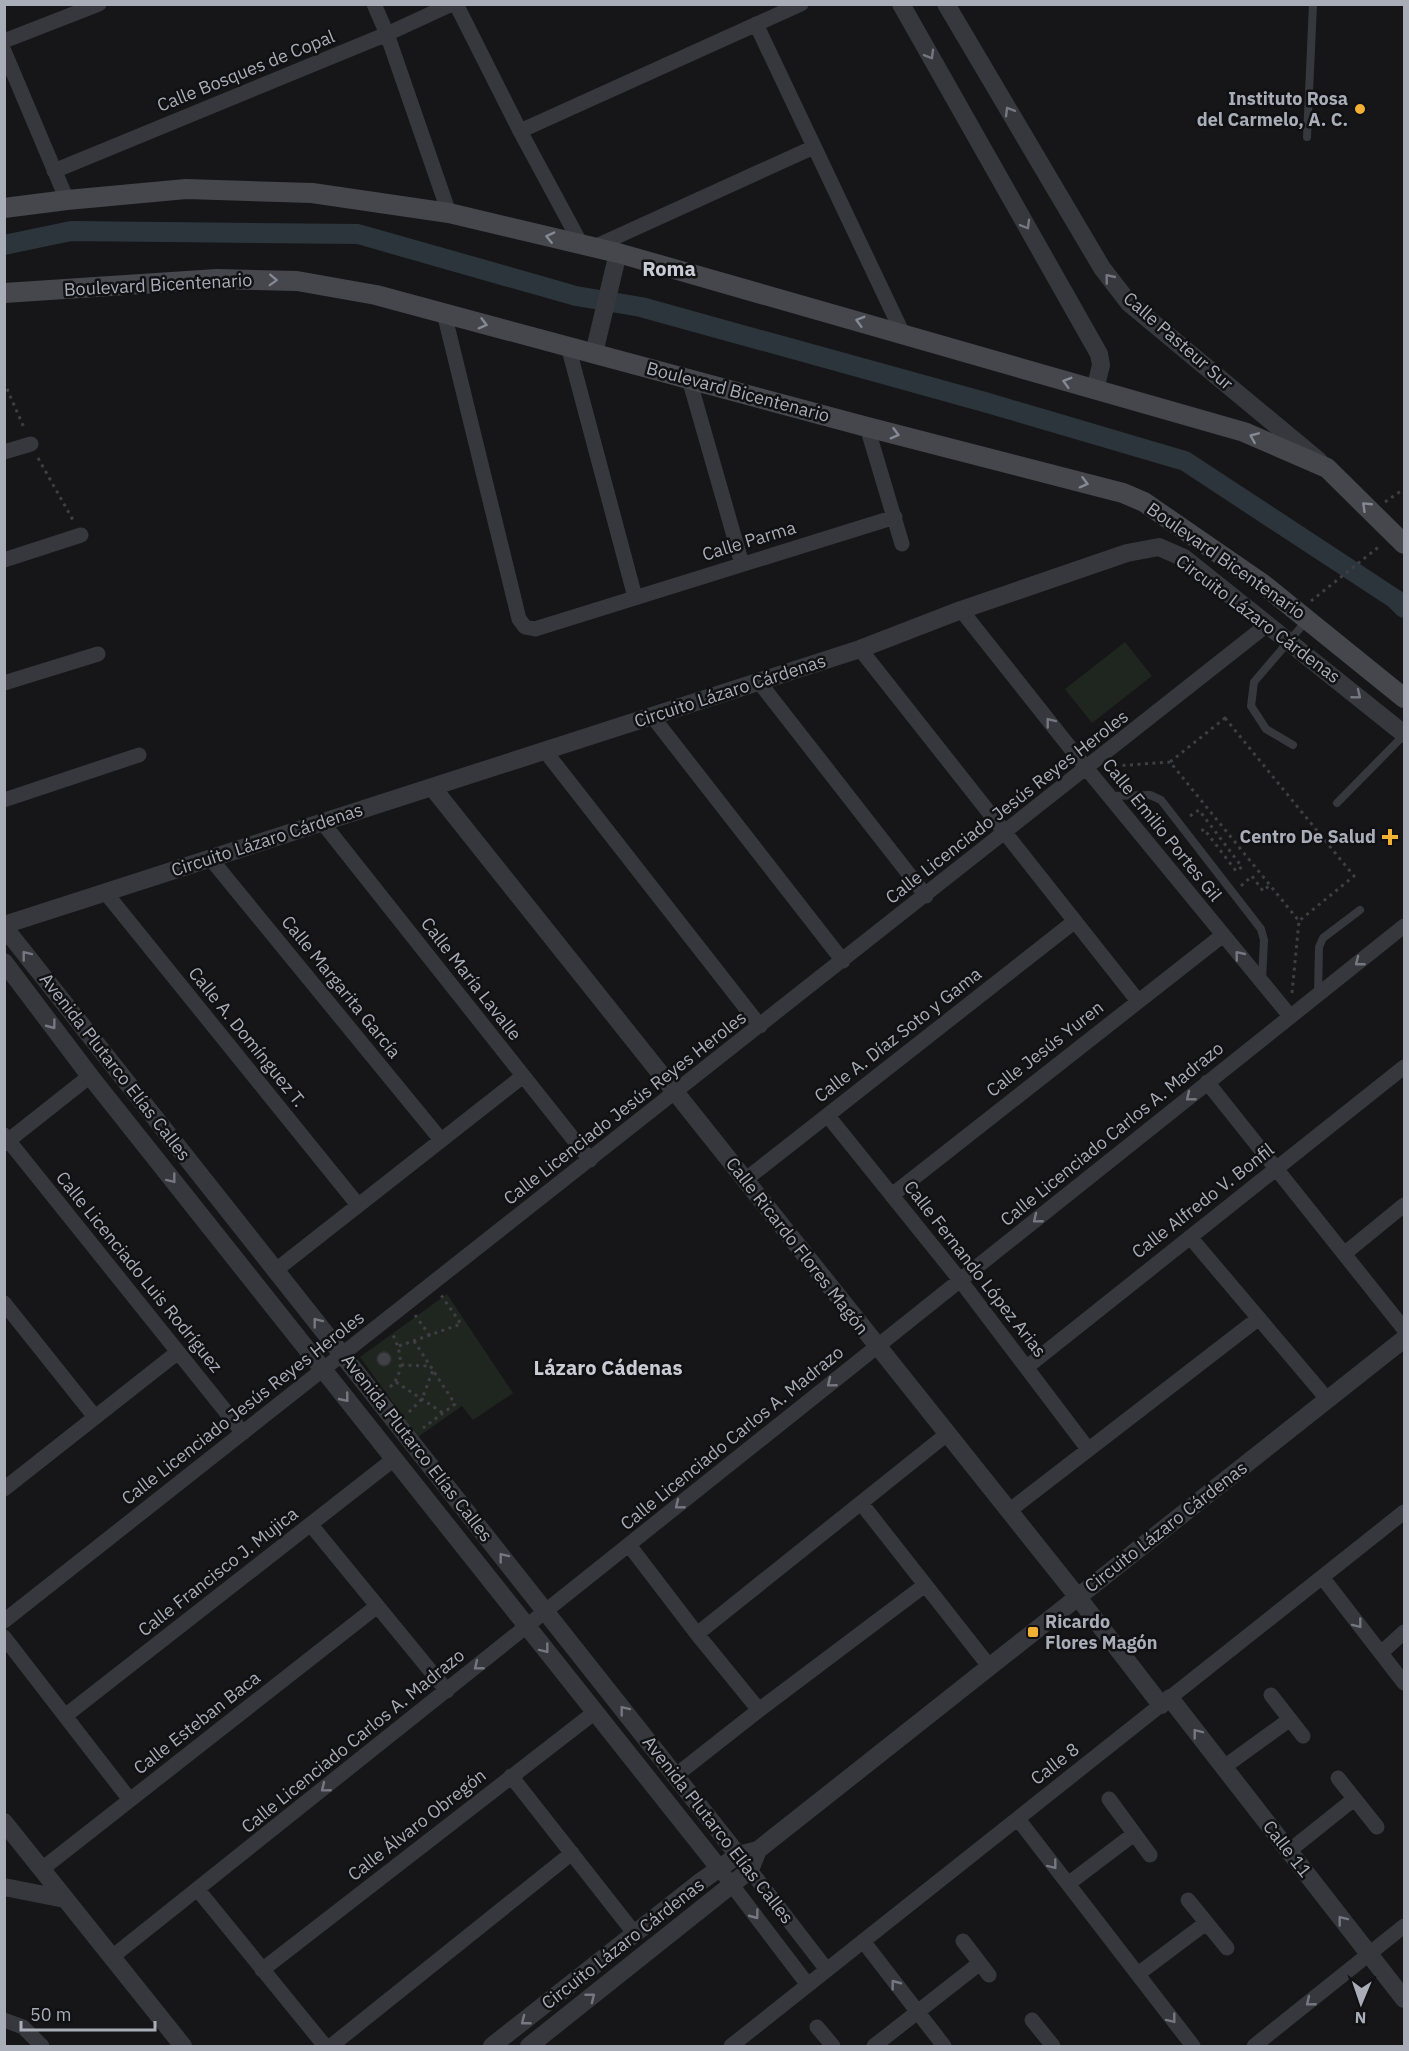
<svg xmlns="http://www.w3.org/2000/svg" width="1409" height="2051" font-family="'IBM Plex Sans',sans-serif">
	<rect width="100%" height="100%" fill="#161618"/>
	<path fill="#1e261f" d="M1125 642 1152 676 1092 723 1065 689Z
		M447 1294 513 1393 473 1420 462 1406 418 1437 360 1357Z"/>
	<g fill="none" stroke-linecap="round" stroke-linejoin="round">
		<path stroke="#2c353c" stroke-width="20" d="M4 245 71 231 358 234 576 296 641 307 988 403 1185 461 1395 599 1404 608"/>
	</g>
	<path fill="#404145" stroke="#303034" stroke-width="1.5" d="M377 1359a7 7 0 1 1 14 0a7 7 0 1 1-14 0Z"/>
	<g fill="none" stroke-linecap="round" stroke-linejoin="round">
		<path stroke="#3d3f44" stroke-width="3" stroke-dasharray="3 4.5" stroke-linecap="butt" d="M4 382 25 430
			M38 458 73 520
			M1385 502 1404 489
			M1311 601 1381 545
			M1225 718 1354 876 1299 921 1170 762Z
			M1115 766 1170 762
			M1190 816 1199 810 1242 867 1236 871 1204 829 1200 832
			M1241 886 1252 876 1263 891 1270 885
			M1292 993 1299 921
			M415 1315 430 1336
			M414 1341 455 1404 423 1428
			M399 1346 461 1324 441 1295
			M401 1365 429 1366
			M396 1382 443 1413
			M390 1387C406 1372 401 1350 392 1333
			M409 1412 422 1399 433 1370"/>
		<path stroke="#37383d" stroke-width="8" d="M1307 137 1313 4
			M1293 745 1266 729 1251 706 1254 682 1307 620
			M1110 796 1150 795 1161 800 1261 929 1264 940 1262 980
			M1337 803 1404 735
			M1318 994 1319 947 1323 938 1360 910"/>
		<path stroke="#37383d" stroke-width="15" d="M374 4 387 34 449 213
			M456 4 520 131 581 244
			M756 24 903 334
			M4 41 99 4
			M4 51 67 200
			M520 131 801 4
			M54 171 387 34 452 4
			M594 247 814 147
			M444 313 519 619 525 627 535 629 895 517
			M568 346 635 597
			M689 379 742 564
			M867 427 902 544
			M4 452 31 444
			M4 560 81 535
			M961 610 1087 769 1290 1016
			M860 649 1138 1001
			M759 682 926 896
			M4 683 98 654
			M652 716 843 961
			M545 751 760 1026
			M4 800 139 755
			M322 822 590 1160
			M210 858 441 1140
			M105 892 358 1205
			M1207 1082 1404 1329
			M828 1116 960 1280 1088 1449
			M4 1135 243 1433
			M4 1144 90 1076
			M745 1180 1075 921
			M892 1195 1223 935
			M1190 1237 1328 1400
			M1344 1254 1404 1205
			M276 1270 523 1076
			M4 1303 95 1417
			M1027 1367 1404 1067
			M4 1489 178 1352
			M861 1503 989 1666
			M1009 1511 1259 1318
			M311 1525 447 1691
			M629 1545 697 1634 759 1710
			M1322 1577 1404 1683
			M4 1621 1268 624
			M697 1634 947 1434
			M4 1637 130 1800
			M1381 1653 1404 1632
			M1271 1695 1303 1736
			M65 1716 394 1459
			M1224 1767 1289 1720
			M511 1776 635 1934
			M675 1776 759 1710 925 1585
			M1338 1778 1377 1827
			M1109 1799 1150 1855
			M1018 1819 1193 2046
			M1289 1851 1354 1799
			M743 1861 827 1970
			M719 1868 808 1985
			M42 1869 376 1607
			M1068 1884 1134 1834
			M198 1890 325 2046
			M1188 1900 1227 1948
			M863 1941 944 2046
			M963 1941 989 1975
			M112 1957 1404 926
			M262 1970 595 1712
			M1138 1974 1206 1923
			M4 2020 23 2027 42 2046
			M1032 2020 1053 2046
			M817 2027 833 2046
			M331 2046 572 1853
			M731 2046 1404 1512
			M874 2046 980 1963
			M1254 2046 1404 1926"/>
		<path stroke="#37383d" stroke-width="18" d="M901 4 1099 354 1101 365 1095 390
			M946 4 1102 268 1129 303 1319 461
			M594 353 618 253
			M432 787 1077 1596 1161 1705
			M4 925 860 649 961 610 1127 553 1159 547 1184 558 1404 734
			M4 927 738 1855
			M4 962 90 1076 719 1868
			M1170 1698 1404 1999
			M4 1822 183 2046
			M4 1887 65 1899
			M492 2046 700 1882 738 1855 758 1850 1404 1339
			M529 2046 750 1870 758 1850"/>
		<path stroke="#45474d" stroke-width="20" d="M4 208 67 200 186 189 312 193 449 213 618 253 1244 432 1327 468 1404 544
			M4 293 217 279 297 281 376 295 867 427 1123 493 1144 502 1263 584 1404 698"/>
	</g>
	<defs><path id="oneway-chevron" d="M-2-3.5L2.5 0L-2 3.5" fill="none" stroke-width="1.6" stroke-linecap="round" stroke-linejoin="round" transform="scale(1.5)"/></defs>
	<g stroke="#757881">
		<use href="#oneway-chevron" transform="translate(930 55) rotate(60)"/>
		<use href="#oneway-chevron" transform="translate(1009 111) rotate(-121)"/>
		<use href="#oneway-chevron" transform="translate(1026 225) rotate(60)"/>
		<use href="#oneway-chevron" transform="translate(1109 278) rotate(-129)"/>
		<use href="#oneway-chevron" transform="translate(1357 695) rotate(39)"/>
		<use href="#oneway-chevron" transform="translate(1050 722) rotate(-128)"/>
		<use href="#oneway-chevron" transform="translate(26 955) rotate(-128)"/>
		<use href="#oneway-chevron" transform="translate(1239 955) rotate(-129)"/>
		<use href="#oneway-chevron" transform="translate(1359 962) rotate(142)"/>
		<use href="#oneway-chevron" transform="translate(52 1025) rotate(53)"/>
		<use href="#oneway-chevron" transform="translate(1190 1097) rotate(141)"/>
		<use href="#oneway-chevron" transform="translate(172 1179) rotate(52)"/>
		<use href="#oneway-chevron" transform="translate(1037 1219) rotate(141)"/>
		<use href="#oneway-chevron" transform="translate(317 1322) rotate(-128)"/>
		<use href="#oneway-chevron" transform="translate(831 1383) rotate(141)"/>
		<use href="#oneway-chevron" transform="translate(345 1398) rotate(51)"/>
		<use href="#oneway-chevron" transform="translate(679 1505) rotate(141)"/>
		<use href="#oneway-chevron" transform="translate(503 1557) rotate(-128)"/>
		<use href="#oneway-chevron" transform="translate(1358 1624) rotate(52)"/>
		<use href="#oneway-chevron" transform="translate(545 1649) rotate(52)"/>
		<use href="#oneway-chevron" transform="translate(478 1666) rotate(141)"/>
		<use href="#oneway-chevron" transform="translate(624 1710) rotate(-128)"/>
		<use href="#oneway-chevron" transform="translate(1197 1733) rotate(-128)"/>
		<use href="#oneway-chevron" transform="translate(325 1788) rotate(141)"/>
		<use href="#oneway-chevron" transform="translate(1053 1865) rotate(52)"/>
		<use href="#oneway-chevron" transform="translate(755 1915) rotate(53)"/>
		<use href="#oneway-chevron" transform="translate(1342 1920) rotate(-128)"/>
		<use href="#oneway-chevron" transform="translate(895 1984) rotate(-127)"/>
		<use href="#oneway-chevron" transform="translate(591 1997) rotate(-38)"/>
		<use href="#oneway-chevron" transform="translate(1310 2002) rotate(141)"/>
		<use href="#oneway-chevron" transform="translate(1172 2019) rotate(52)"/>
		<use href="#oneway-chevron" transform="translate(525 2021) rotate(142)"/>
	</g>
	<g stroke="#858993">
		<use href="#oneway-chevron" transform="translate(550 237) rotate(-167)"/>
		<use href="#oneway-chevron" transform="translate(273 280) rotate(2)"/>
		<use href="#oneway-chevron" transform="translate(860 321) rotate(-164)"/>
		<use href="#oneway-chevron" transform="translate(483 324) rotate(15)"/>
		<use href="#oneway-chevron" transform="translate(1067 382) rotate(-164)"/>
		<use href="#oneway-chevron" transform="translate(895 434) rotate(15)"/>
		<use href="#oneway-chevron" transform="translate(1254 437) rotate(-157)"/>
		<use href="#oneway-chevron" transform="translate(1084 483) rotate(15)"/>
		<use href="#oneway-chevron" transform="translate(1366 506) rotate(-136)"/>
	</g>
	<g fill="#f2b134" stroke="#111113" stroke-width="2">
		<circle cx="1360" cy="109" r="6"/>
		<path d="M1387 828h6v6h6v6h-6v6h-6v-6h-6v-6h6z"/>
		<rect x="1027" y="1626" width="12" height="12" rx="3"/>
	</g>
	<g text-anchor="middle" stroke-width="5" stroke-linejoin="round" paint-order="stroke">
		<g font-size="18" fill="#a8adb8" stroke="#111113">
			<text transform="translate(246 71) rotate(-22)" y="6">Calle Bosques de Copal</text>
			<text transform="translate(158 285) rotate(-3)" y="6">Boulevard Bicentenario</text>
			<text transform="translate(1178 341) rotate(41)" y="6">Calle Pasteur Sur</text>
			<text transform="translate(738 392) rotate(15)" y="6">Boulevard Bicentenario</text>
			<text transform="translate(749 541) rotate(-17)" y="6">Calle Parma</text>
			<text transform="translate(1226 561) rotate(35)" y="6">Boulevard Bicentenario</text>
			<text transform="translate(1258 619) rotate(37)" y="6">Circuito Lázaro Cárdenas</text>
			<text transform="translate(730 691) rotate(-18)" y="6">Circuito Lázaro Cárdenas</text>
			<text transform="translate(1007 807) rotate(-38)" y="6">Calle Licenciado Jesús Reyes Heroles</text>
			<text transform="translate(1162 830) rotate(51)" y="6">Calle Emilio Portes Gil</text>
			<text transform="translate(267 840) rotate(-18)" y="6">Circuito Lázaro Cárdenas</text>
			<text transform="translate(471 979) rotate(52)" y="6">Calle María Lavalle</text>
			<text transform="translate(341 987) rotate(51)" y="6">Calle Margarita García</text>
			<text transform="translate(898 1035) rotate(-38)" y="6">Calle A. Díaz Soto y Gama</text>
			<text transform="translate(247 1037) rotate(51)" y="6">Calle A. Domínguez T.</text>
			<text transform="translate(1045 1049) rotate(-38)" y="6">Calle Jesús Yuren</text>
			<text transform="translate(115 1067) rotate(52)" y="6">Avenida Plutarco Elías Calles</text>
			<text transform="translate(625 1108) rotate(-38)" y="6">Calle Licenciado Jesús Reyes Heroles</text>
			<text transform="translate(1112 1134) rotate(-39)" y="6">Calle Licenciado Carlos A. Madrazo</text>
			<text transform="translate(1203 1201) rotate(-38)" y="6">Calle Alfredo V. Bonfil</text>
			<text transform="translate(797 1246) rotate(52)" y="6">Calle Ricardo Flores Magón</text>
			<text transform="translate(975 1269) rotate(52)" y="6">Calle Fernando López Arias</text>
			<text transform="translate(139 1272) rotate(51)" y="6">Calle Licenciado Luis Rodríguez</text>
			<text transform="translate(243 1408) rotate(-38)" y="6">Calle Licenciado Jesús Reyes Heroles</text>
			<text transform="translate(732 1438) rotate(-39)" y="6">Calle Licenciado Carlos A. Madrazo</text>
			<text transform="translate(417 1448) rotate(52)" y="6">Avenida Plutarco Elías Calles</text>
			<text transform="translate(1166 1527) rotate(-38)" y="6">Circuito Lázaro Cárdenas</text>
			<text transform="translate(218 1572) rotate(-38)" y="6">Calle Francisco J. Mujica</text>
			<text transform="translate(197 1723) rotate(-38)" y="6">Calle Esteban Baca</text>
			<text transform="translate(353 1741) rotate(-39)" y="6">Calle Licenciado Carlos A. Madrazo</text>
			<text transform="translate(1055 1764) rotate(-38)" y="6">Calle 8</text>
			<text transform="translate(417 1825) rotate(-38)" y="6">Calle Álvaro Obregón</text>
			<text transform="translate(718 1830) rotate(52)" y="6">Avenida Plutarco Elías Calles</text>
			<text transform="translate(1287 1849) rotate(52)" y="6">Calle 11</text>
			<text transform="translate(623 1944) rotate(-38)" y="6">Circuito Lázaro Cárdenas</text>
		</g>
		<g font-size="18" font-weight="bold" fill="#a8adb8" stroke="#111113" text-anchor="end">
			<text x="1348" y="105">Instituto Rosa<tspan x="1348" dy="21">del Carmelo, A. C.</tspan></text>
			<text x="1376" y="843">Centro De Salud</text>
			<text x="1045" y="1628" text-anchor="start">Ricardo<tspan x="1045" dy="21">Flores Magón</tspan></text>
		</g>
		<g font-size="20" font-weight="bold" fill="#c9ccd4" stroke="#111113">
			<text x="669" y="276">Roma</text>
			<text x="608" y="1375">Lázaro Cádenas</text>
		</g>
	</g>
	<rect width="1409" height="2051" fill="none" stroke="#a8adb8" stroke-width="12"/>
	<g transform="translate(1361 2003) rotate(182)" stroke="#111113" stroke-width="4.5" paint-order="stroke">
	<path d="M0-4.5L10 22L0 15L-10 22Z" fill="#a8adb8"/>
	<text y="-9" font-size="16" font-weight="bold" text-anchor="middle" fill="#a8adb8">N</text>
	</g>
	<path d="M21 2021v9h134v-9" fill="none" stroke="#a8adb8" stroke-width="3"/>
	<text x="30" y="2021" font-size="18" fill="#a8adb8" stroke="#111113" stroke-width="4.5" paint-order="stroke">50 m</text>
</svg>
